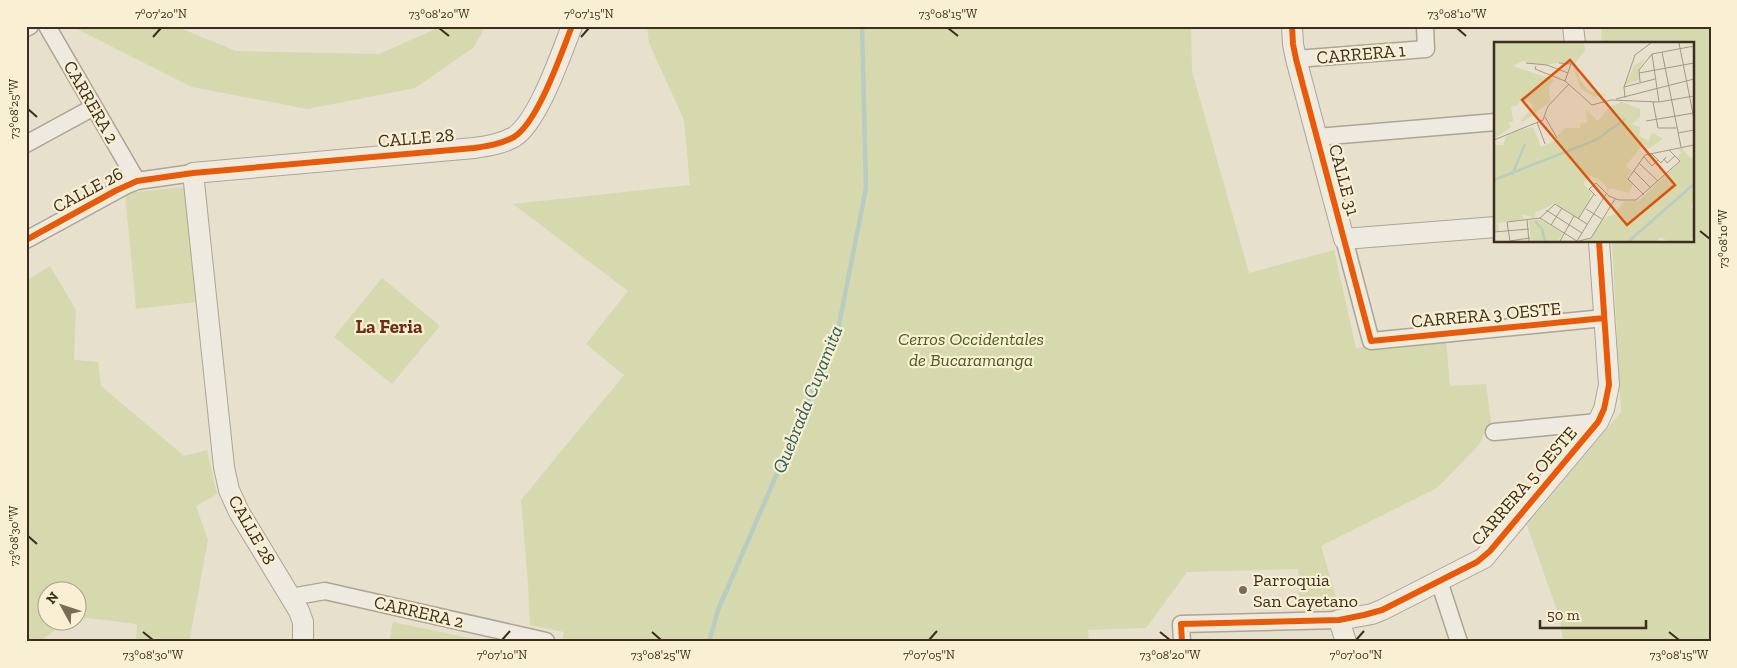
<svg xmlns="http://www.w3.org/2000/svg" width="1737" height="668" font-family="'Zilla Slab',serif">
	<rect width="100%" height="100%" fill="#e7e0cd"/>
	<path fill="#d6d8ae" d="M71 26H175L236 51 379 54 442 26H486L473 48 415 88 307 109 192 87Z
		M647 26H1191L1192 71 1249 273 1334 250 1356 348 1446 340 1450 386 1486 384 1491 422 1478 446 1437 488 1321 546 1340 610 1299 607 1298 569 1187 572 1146 628 1088 630 1089 642H562L564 632 530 625 528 583 521 500 624 375 586 344 628 291 513 204 690 185 684 120 649 43Z
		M1601 26H1711V642H1563L1560 619 1527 525 1621 412 1612 241H1693V44H1602Z
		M184 187 196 302 136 309 125 193Z
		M50 266 76 310 74 360 98 362 101 386 184 456 207 450 217 494 196 506 208 540 189 642H136L137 624 78 617V590H48V620L66 621 40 642H26V281Z
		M382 278 440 326 392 384 334 337Z
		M393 622 488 642H389Z"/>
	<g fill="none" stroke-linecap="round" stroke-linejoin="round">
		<path stroke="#b9ccc1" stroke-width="4.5" d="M709 642 718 610 837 335 866 188 862 26"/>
		<defs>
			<path id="minor" d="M47 26 137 181
				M26 28 30 26
				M1296 59 1426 49 1425 26
				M1317 137 1496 122
				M26 144 94 107
				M1344 239 1371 341 1604 318
				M26 240 127 185 137 181 193 173
				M1494 432 1598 422
				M1439 581 1459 642
				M291 597 325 591 546 641
				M1182 642 1181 624 1339 620"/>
			<path id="tertiary" d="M1292 26 1293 44 1296 59 1344 239 1496 227
				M1573 26 1575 44
				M303 642V622L299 611 239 512 229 490 224 467 193 173 474 148C488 146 501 144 514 137 538 122 561 54 572 26
				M1346 642 1339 620 1372 614 1382 610 1484 558 1598 422 1604 409 1609 385 1599 241"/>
		</defs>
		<use href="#minor" stroke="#aca596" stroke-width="19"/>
		<use href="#tertiary" stroke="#aca596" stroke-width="22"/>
		<use href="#minor" stroke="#efeadf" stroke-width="16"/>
		<use href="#tertiary" stroke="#efeadf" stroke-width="20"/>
		<defs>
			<path id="cycleway" d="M1292 26 1293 44 1296 59 1371 341 1604 318
				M26 240 115 191 137 181 193 173 474 148C488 146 501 144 514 137 538 122 561 54 572 26
				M1182 642 1181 624 1339 620 1364 615 1382 610 1477 562 1490 551 1598 422 1604 409 1609 385 1599 241"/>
		</defs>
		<use href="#cycleway" stroke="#f9efd2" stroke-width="9"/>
		<use href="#cycleway" stroke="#e8590c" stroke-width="6"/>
	</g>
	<path fill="none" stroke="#3c2d1d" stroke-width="2" d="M439 28 449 36M948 28 958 36M1457 28 1466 36M153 37 161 28M581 37 589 28M28 109 37 117M1700 231 1710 239M28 536 37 544M143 632 153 640M652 632 661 640M1160 632 1170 640M1669 632 1679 640M502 640 510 631M929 640 937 631M1356 640 1364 631"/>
	<circle fill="#786c5b" stroke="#f9efd2" stroke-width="2" cx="1243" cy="590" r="5"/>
	<g text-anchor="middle" stroke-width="4.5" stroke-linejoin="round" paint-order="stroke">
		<g font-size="18" fill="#3c2d1d" stroke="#f9efd2">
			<text transform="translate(1361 54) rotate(-5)" y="6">CARRERA 1</text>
			<text transform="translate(91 102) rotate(60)" y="6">CARRERA 2</text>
			<text transform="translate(416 138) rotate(-5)" y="6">CALLE 28</text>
			<text transform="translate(1344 180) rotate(75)" y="6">CALLE 31</text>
			<text transform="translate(88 190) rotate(-28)" y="6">CALLE 26</text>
			<text transform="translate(1486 315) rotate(-5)" y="6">CARRERA 3 OESTE</text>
			<text transform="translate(1524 486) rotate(-49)" y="6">CARRERA 5 OESTE</text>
			<text transform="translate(252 530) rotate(60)" y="6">CALLE 28</text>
			<text transform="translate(419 612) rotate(13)" y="6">CARRERA 2</text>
		</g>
		<g font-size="18" font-style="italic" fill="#4a5b21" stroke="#f9efd2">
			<text x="971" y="345">Cerros Occidentales<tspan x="971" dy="21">de Bucaramanga</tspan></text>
		</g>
		<g font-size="18" fill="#3c2d1d" stroke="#f9efd2" text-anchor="start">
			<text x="1253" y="586">Parroquia<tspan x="1253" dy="21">San Cayetano</tspan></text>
		</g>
		<g font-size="19" font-weight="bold" fill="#6d2d18" stroke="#f9efd2">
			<text x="389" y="333">La Feria</text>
		</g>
		<g font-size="19" font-style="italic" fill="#2b5e5c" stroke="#f9efd2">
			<text transform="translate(807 399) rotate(-68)" y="7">Quebrada Cuyamita</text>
		</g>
	</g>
	<g transform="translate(1494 42)">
		<rect width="200" height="200" fill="#e7e0cd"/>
		<path d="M0 1H90L91 9 81 21 86 38 95 49 113 53 101 55 87 47 78 22 73 20 49 23 29 19 19 24 60 38 55 45 56 60 29 80 27 78 39 65 36 60 26 59 24 63 17 65 19 79 14 81 17 85 0 97ZM151 17 145 26V38L131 43 140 24ZM126 59 146 67V75L138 82 146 85 145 94 155 99 157 92 160 91 169 97 154 107 149 102 132 124 138 129 133 136 139 142 135 151 116 146 113 151V146L106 138 96 134 89 141 97 150 96 157 84 176 61 161 41 171V176L28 172 29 177 4 181 5 189H0V103H9L12 95 22 89 39 85 47 105 64 97 63 94 71 86H86L87 81H93L92 67 104 79 116 64 125 62ZM188 106 196 116 200 115V161L197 164 200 169V195L195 199H174L166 195 163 199H91L97 196 110 176 121 172 130 159H144L187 119 183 115 188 111 184 107ZM46 177 69 191 64 199H37L35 179Z" fill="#d6d8ae"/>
		<path fill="none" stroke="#b9ccc1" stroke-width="2.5" d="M18 133 31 102M0 138 102 98 131 77M41 179 48 187 51 199M135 199 200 142"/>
		<path fill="none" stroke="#a39887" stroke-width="1" d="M185 1 200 77M168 10 187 105M158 12 165 60M158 12 200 4M32 21 53 23 74 31M65 21 77 22 71 39M42 24 41 27 71 39 98 63 117 58 165 60 200 54M145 31 200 21M146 40 145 28 158 12M130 45 161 37M131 56 130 45 141 13 157 1M122 57 200 37M159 60 164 86H183M51 75 63 96M152 79 200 71M43 80 51 102M184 91 200 88M0 98 49 78 54 64 75 42M157 111 167 121 172 115M150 115 158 124 164 118M170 117 173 121 181 114M145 121 164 139M140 129 157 146M150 153 134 137 151 113 200 103M102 154 95 147 102 141 115 154 125 158H142M142 158 186 119 175 108M92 167 108 177M52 168 88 191M46 176 83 199M84 177 100 152M33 178 35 199M57 183 68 166M0 190 35 187M16 199 13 180 46 176 61 162 93 182M16 199 36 196M66 199 80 174M83 199 112 152M85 199 97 196 121 157"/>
		<path fill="#d7550e" fill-opacity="0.15" stroke="#d7550e" stroke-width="2.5" d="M76 18 181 143 133 183 28 58Z"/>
		<rect width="200" height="200" fill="none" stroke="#3c2d1d" stroke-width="2.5"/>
	</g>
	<rect width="1737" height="668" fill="none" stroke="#f9efd2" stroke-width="55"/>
	<g transform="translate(62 606) rotate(310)"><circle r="24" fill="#f9efd2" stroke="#ada18a"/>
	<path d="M0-4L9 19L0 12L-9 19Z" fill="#786c5b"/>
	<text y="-8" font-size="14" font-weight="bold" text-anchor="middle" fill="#3c2d1d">N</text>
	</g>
	<path d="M1540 620v8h106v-8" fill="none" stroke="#3c2d1d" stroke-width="2.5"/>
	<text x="1547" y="620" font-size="15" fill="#3c2d1d" stroke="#f9efd2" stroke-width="4" paint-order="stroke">50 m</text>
	<rect x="28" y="28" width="1682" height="612" fill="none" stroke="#3c2d1d" stroke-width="2"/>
	<g font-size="12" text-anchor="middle" fill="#3c2d1d">
		<text x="161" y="18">7°07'20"N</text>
		<text x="439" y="18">73°08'20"W</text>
		<text x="589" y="18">7°07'15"N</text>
		<text x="948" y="18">73°08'15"W</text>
		<text x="1457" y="18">73°08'10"W</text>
		<text transform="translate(14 109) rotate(-90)" y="4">73°08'25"W</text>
		<text transform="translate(1723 239) rotate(-90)" y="4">73°08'10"W</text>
		<text transform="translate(14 536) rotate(-90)" y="4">73°08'30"W</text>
		<text x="153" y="659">73°08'30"W</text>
		<text x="502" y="659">7°07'10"N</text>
		<text x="661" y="659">73°08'25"W</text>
		<text x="929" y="659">7°07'05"N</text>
		<text x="1170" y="659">73°08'20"W</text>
		<text x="1356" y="659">7°07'00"N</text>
		<text x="1679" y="659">73°08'15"W</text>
	</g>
</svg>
